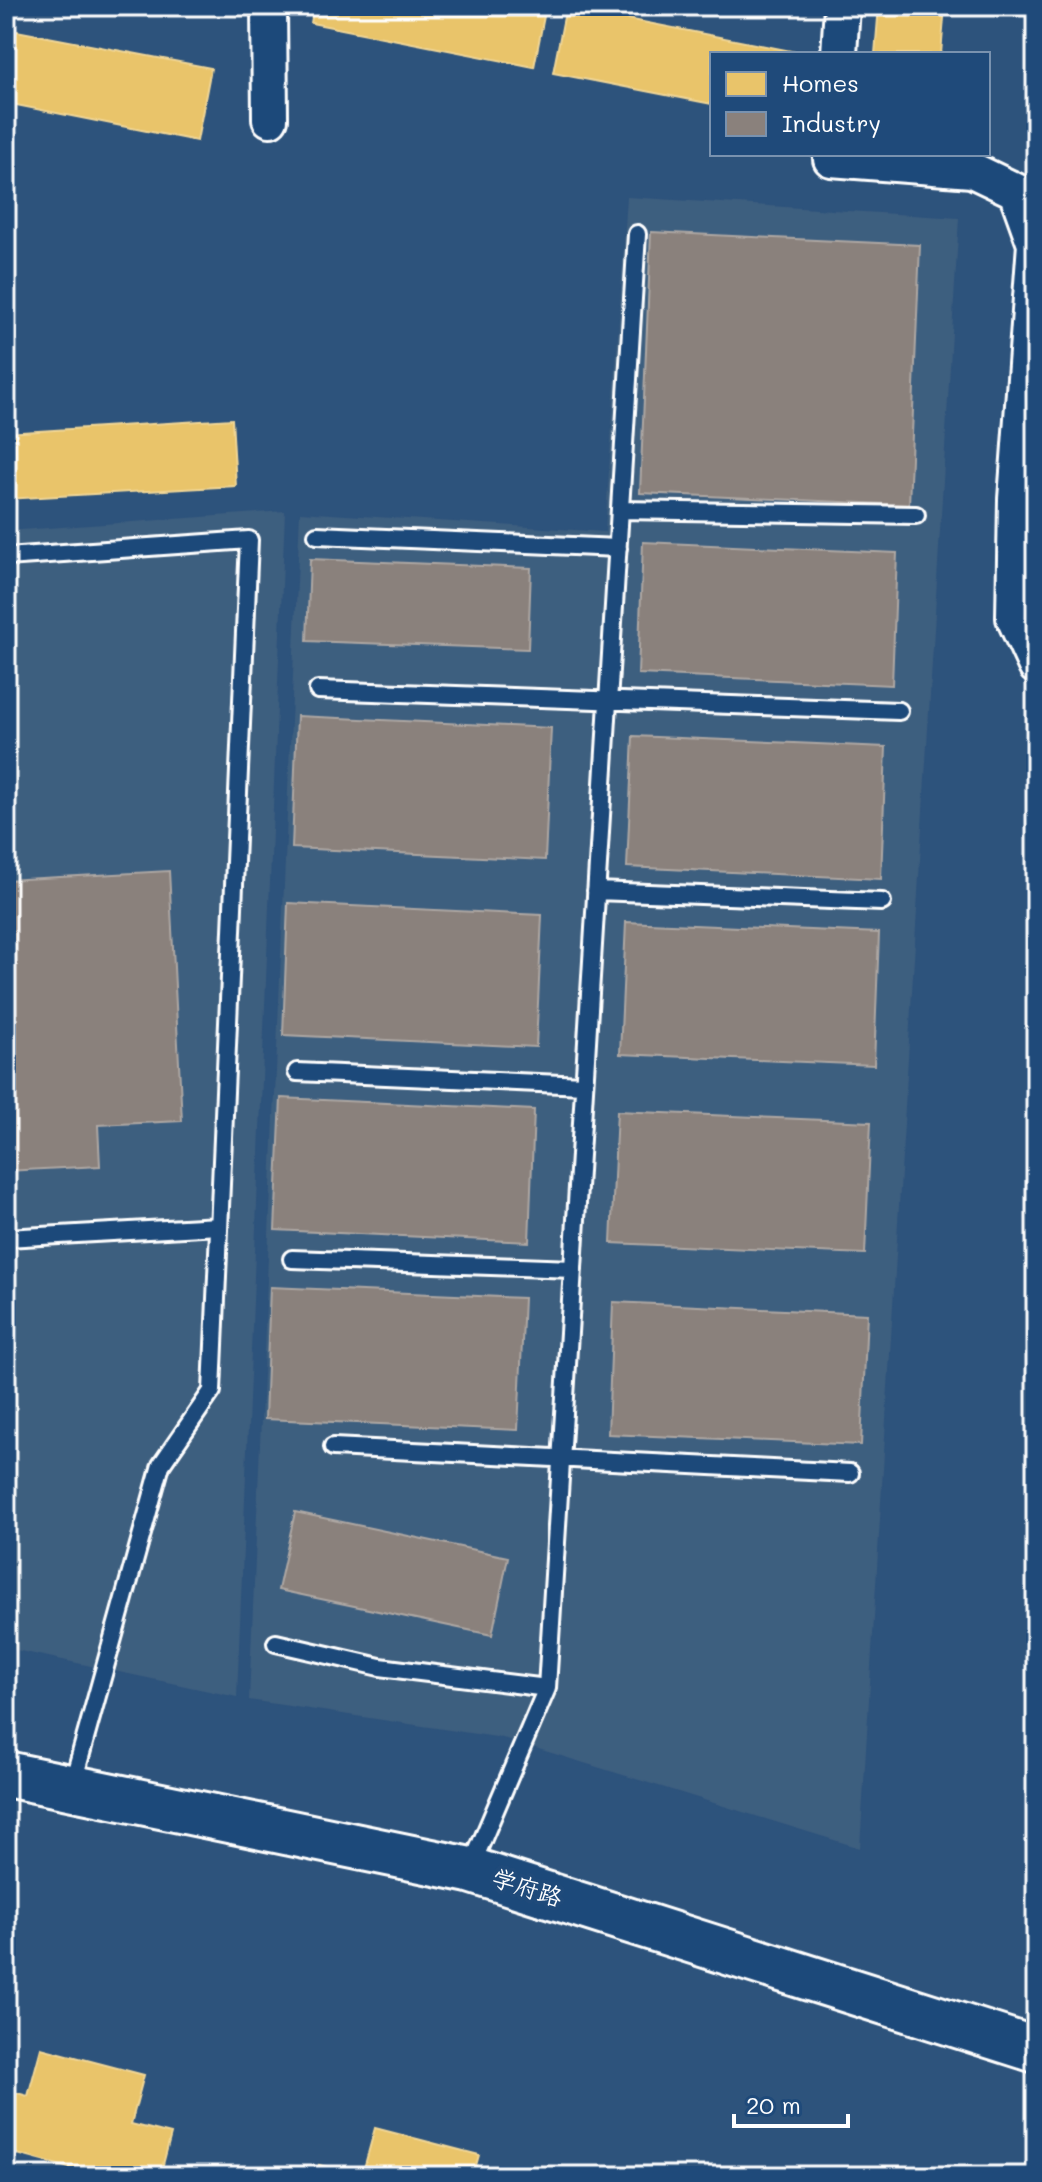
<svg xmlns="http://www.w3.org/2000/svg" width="1042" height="2182" font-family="Mali,'LXGW WenKai TC',sans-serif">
	<rect width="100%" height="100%" fill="#2d537c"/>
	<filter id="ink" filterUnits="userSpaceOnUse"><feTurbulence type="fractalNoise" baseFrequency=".0125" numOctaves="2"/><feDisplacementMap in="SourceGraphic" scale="16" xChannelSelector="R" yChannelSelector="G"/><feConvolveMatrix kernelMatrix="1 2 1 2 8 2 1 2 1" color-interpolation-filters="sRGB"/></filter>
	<g filter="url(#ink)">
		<path fill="#3e5e7f" d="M627 197 959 218 860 1848 503 1738 249 1700 300 512 605 532Z
			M285 511 237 1697 6 1648V531Z"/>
		<path fill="#e9c46a" stroke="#f0d697" stroke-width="2" d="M314 6H546L534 67 311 23Z
			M879 6H945L941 54H875Z
			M566 7 801 53 712 54V104L553 73Z
			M6 29 211 68 197 141 6 103Z
			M232 419 236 486 6 499V433Z
			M41 2048 144 2075 131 2124 171 2134 160 2176H99L6 2151V2090L28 2096Z
			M375 2128 479 2155 473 2176H362Z
			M319 2165 360 2176H316Z"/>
		<path fill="#8a817c" stroke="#ada7a3" stroke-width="2" d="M651 232 920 245 909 505 640 493Z
			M643 542 897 553 892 685 638 674Z
			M310 559 531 568 528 649 307 641Z
			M297 716 551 728 545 860 292 848Z
			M633 736 886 747 881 879 627 867Z
			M169 871 182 1121 98 1125 100 1166 6 1171V880Z
			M288 903 542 915 536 1047 283 1035Z
			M626 922 879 933 874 1065 620 1054Z
			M281 1098 534 1110 529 1242 275 1230Z
			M617 1111 871 1122 865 1254 611 1243Z
			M270 1287 524 1298 518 1430 265 1419Z
			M613 1302 867 1314 861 1445 608 1434Z
			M295 1512 508 1557 492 1635 278 1590Z"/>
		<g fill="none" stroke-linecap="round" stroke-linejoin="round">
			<defs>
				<path id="lane" d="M620 510 916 515
					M317 535 618 548
					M6 557 249 540 212 1391 161 1465 72 1786
					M318 690 899 711
					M596 891 882 902
					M297 1072 584 1085
					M6 1238 219 1226
					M292 1259 573 1269
					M333 1447 850 1473
					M276 1643 380 1667 547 1688
					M470 1869 547 1688 637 234"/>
				<path id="street" d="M269 6 270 119
					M839 54 842 6
					M831 154V159L972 170 1016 191 1035 244 1016 499 1014 618 1036 666"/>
				<path id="secondary" d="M6 1774 470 1870 1036 2050"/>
			</defs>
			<use href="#lane" stroke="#fff" stroke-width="22"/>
			<use href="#street" stroke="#fff" stroke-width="40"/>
			<use href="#secondary" stroke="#fff" stroke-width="50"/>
			<use href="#lane" stroke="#1f4a7a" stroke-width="16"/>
			<use href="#street" stroke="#1f4a7a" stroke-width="34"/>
			<use href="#secondary" stroke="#1f4a7a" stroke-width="44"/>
		</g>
	</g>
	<g text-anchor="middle" stroke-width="8" stroke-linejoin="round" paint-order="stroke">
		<g font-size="24" fill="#fff" stroke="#1f4a7a">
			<text transform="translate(527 1888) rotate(18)" y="8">学府路</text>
		</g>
	</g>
	<rect width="1042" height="2182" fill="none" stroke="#1f4a7a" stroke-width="32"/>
	<rect x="16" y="16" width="1010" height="2150" fill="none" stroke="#fff" stroke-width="3" filter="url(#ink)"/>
	<rect x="710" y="52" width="280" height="104" fill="#1f4a7a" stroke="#7992af" stroke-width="2"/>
	<rect x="726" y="72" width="40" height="24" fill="#e9c46a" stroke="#7992af" stroke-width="2"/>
	<text x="782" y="92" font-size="24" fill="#ffffff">Homes</text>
	<rect x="726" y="112" width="40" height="24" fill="#8a817c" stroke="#7992af" stroke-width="2"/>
	<text x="782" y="132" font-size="24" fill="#ffffff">Industry</text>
	<path d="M734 2114v12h114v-12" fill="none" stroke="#ffffff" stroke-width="4"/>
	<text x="746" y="2114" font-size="24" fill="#ffffff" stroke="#1f4a7a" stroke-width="6" paint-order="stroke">20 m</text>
</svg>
